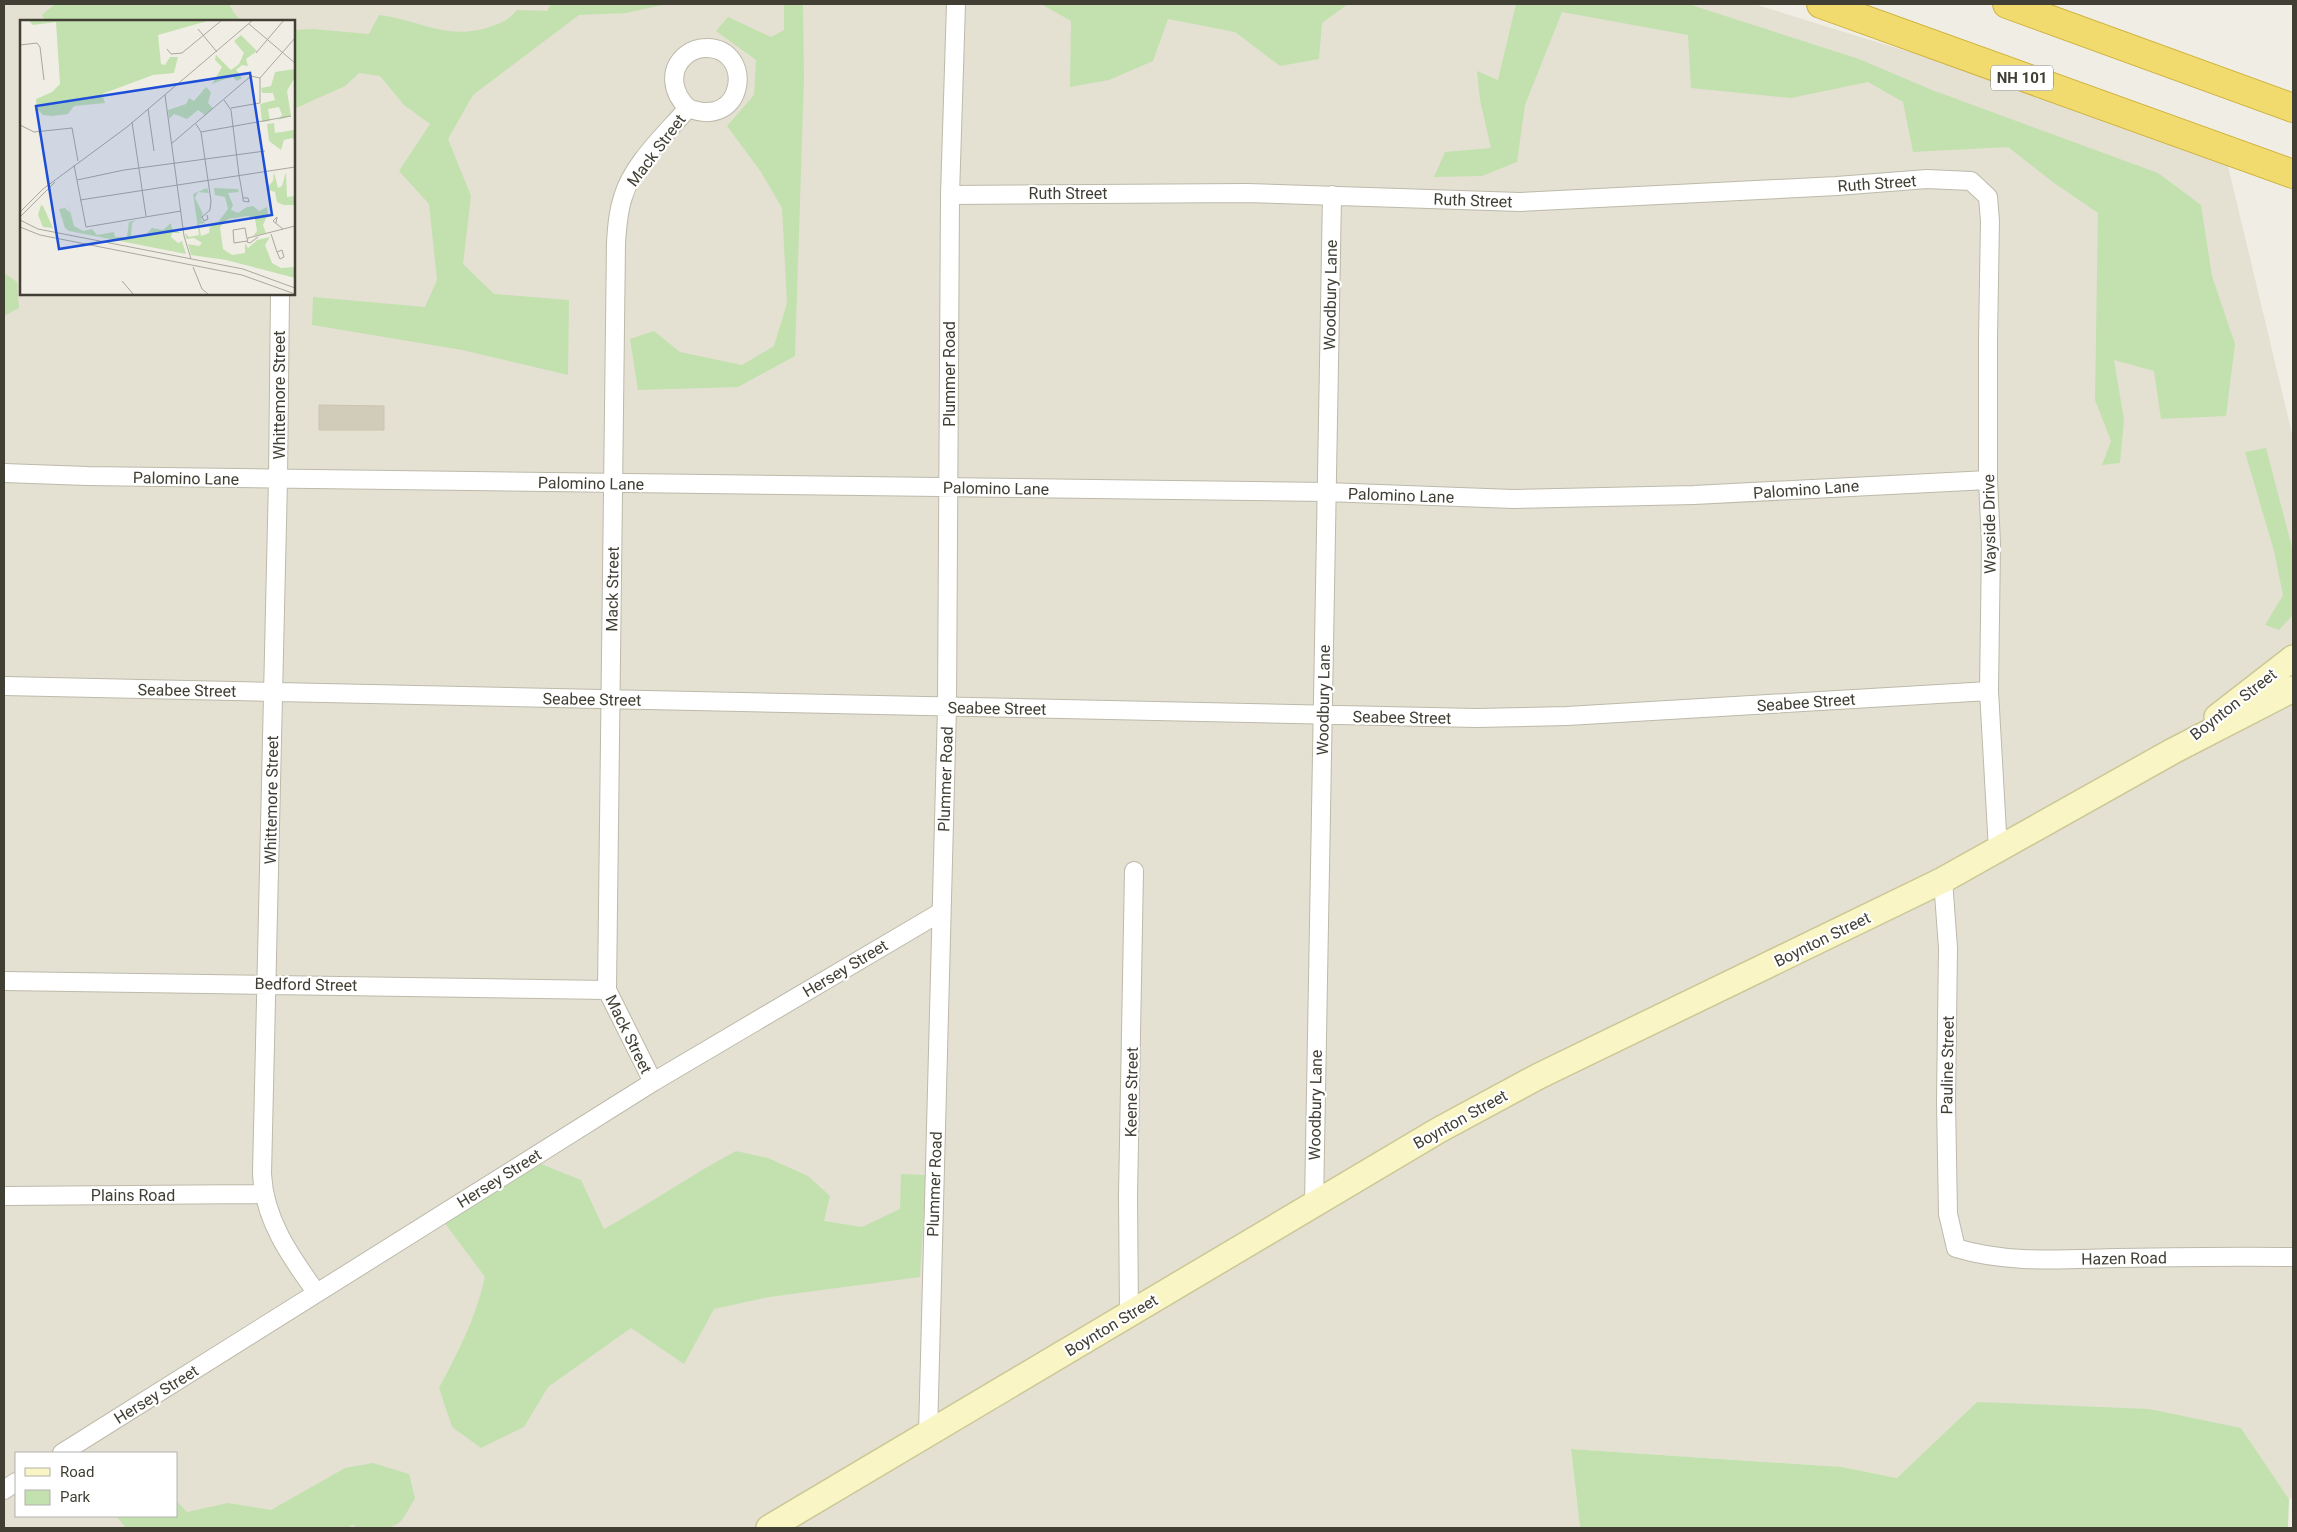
<svg xmlns="http://www.w3.org/2000/svg" width="2297" height="1532" font-family="Roboto,sans-serif">
	<rect width="100%" height="100%" fill="#f0eee4"/>
	<path fill="#e4e1d2" fill-rule="evenodd" d="M4 4H1754L2224 149 2293 438V1498L2289 1499 2241 1428 1977 1402 1898 1478 1842 1467 1571 1449 1580 1528H4ZM21 21H294V294H21ZM16 1453H176V1516H16Z"/>
	<path fill="#c2e1af" d="M55 4H229L234 13 241 21H45L42 15Z
		M551 4H667L626 13 579 15 473 95 448 139 471 196 463 264 494 294 569 300 568 375 462 350 312 325 313 297 425 307 437 280 429 204 399 171 430 124 404 105 380 76 359 73 345 86 294 109V30L312 29 369 34 379 15C421 20 448 42 492 26 504 22 509 19 517 10L547 11Z
		M784 4H803L804 78 795 356 738 387 638 390 630 339 654 331 680 352 742 365 774 346 787 303 782 208 761 172 727 126 754 95 756 60 716 31 728 17 771 37 784 30Z
		M1041 4H1348L1322 23 1319 59 1280 66 1235 32 1168 19 1153 61 1109 80 1070 87 1071 21Z
		M1516 4H1688L1859 59 1932 90 2158 173 2201 205 2212 276 2235 344 2226 416 2161 419 2154 371 2114 360 2124 420 2120 463 2102 465 2111 441 2095 400 2098 213 2054 183 2008 147 1913 152 1903 102 1868 82 1791 98 1691 88 1688 35 1562 12 1525 105 1517 162 1482 176 1434 177 1445 152 1491 148 1480 100 1477 71 1498 80Z
		M4 273 17 282 19 308 4 316Z
		M2266 448 2293 551V615L2279 630 2265 625 2283 595 2274 551 2245 452Z
		M736 1151 768 1158 808 1176 830 1196 824 1221 862 1227 900 1209 901 1174 926 1175 920 1277 769 1297 714 1309 684 1364 631 1328 548 1387 524 1427 481 1448 452 1427 439 1388C458 1352 476 1318 485 1277L444 1222 541 1164 581 1180 604 1229C649 1204 691 1175 736 1151Z
		M1977 1402 2149 1409 2241 1428 2289 1499 2288 1528H1580L1571 1449 1842 1467 1897 1478Z
		M373 1463 409 1474 415 1498C400 1524 402 1528 371 1528 363 1528 358 1529 352 1525L347 1528H126L116 1516H176V1500L187 1512 228 1503 271 1510 345 1468Z"/>
	<path fill="#d1ccba" stroke="#cbc4ae" d="M319 405 384 406V430H319Z"/>
	<g fill="none" stroke-linecap="round" stroke-linejoin="round">
		<defs>
			<path id="street" d="M950 195 1247 193 1520 202 1837 186 1927 179 1971 181 1988 197 1990 221 1988 339V480L1991 544 1989 691 1998 850
				M280 294 278 479 262 1174C264 1219 290 1256 316 1292
				M4 473 87 476 1326 492 1513 499 1694 495 1988 480
				M4 686 1476 718 1567 716 1989 691
				M1943 880 1948 948 1946 1101 1948 1214 1956 1248C2008 1264 2063 1259 2118 1258 2176 1257 2235 1256 2293 1257
				M4 981 607 990
				M653 1082 607 990 616 243C617 227 618 212 623 197 633 163 666 134 688 108 745 131 755 49 707 48 699 48 692 50 686 55 668 70 672 93 688 108
				M4 1196 263 1194
				M1314 1204 1332 195
				M1129 1314 1128 1196 1134 871
				M928 1434 947 707 950 195 956 4
				M62 1453 653 1082 941 912
				M4 1490 16 1482"/>
			<path id="secondary" d="M2217 717 2293 658
				M769 1528 1439 1130 1539 1076 1943 880 2173 751 2293 689"/>
			<path id="highway" d="M1821 4 2293 174
				M2007 4 2293 108"/>
		</defs>
		<use href="#street" stroke="#bdbaaa" stroke-width="20"/>
		<use href="#secondary" stroke="#ccc796" stroke-width="28"/>
		<use href="#highway" stroke="#cfb23f" stroke-width="30"/>
		<use href="#street" stroke="#fff" stroke-width="18"/>
		<use href="#secondary" stroke="#f9f5c4" stroke-width="25"/>
		<use href="#highway" stroke="#f1db6e" stroke-width="28"/>
	</g>
	<g text-anchor="middle" stroke-width="4.5" stroke-linejoin="round" paint-order="stroke">
		<rect fill="#fff" stroke="#7a7971" stroke-width="1" x="1991" y="65.5" width="62" height="25" rx="4"/>
		<g font-size="15" font-weight="bold" fill="#413f34">
			<text x="2022" y="83">NH 101</text>
		</g>
		<g font-size="16" fill="#413f34" stroke="#fff">
			<text transform="translate(656 150) rotate(-53)" y="6">Mack Street</text>
			<text transform="translate(1877 183) rotate(-4)" y="6">Ruth Street</text>
			<text x="1068" y="199">Ruth Street</text>
			<text transform="translate(1473 200) rotate(2)" y="6">Ruth Street</text>
			<text transform="translate(1330 295) rotate(-89)" y="6">Woodbury Lane</text>
			<text transform="translate(949 374) rotate(-90)" y="6">Plummer Road</text>
			<text transform="translate(279 395) rotate(-90)" y="6">Whittemore Street</text>
			<text transform="translate(186 478) rotate(1)" y="6">Palomino Lane</text>
			<text transform="translate(591 483) rotate(1)" y="6">Palomino Lane</text>
			<text transform="translate(996 488) rotate(1)" y="6">Palomino Lane</text>
			<text transform="translate(1806 489) rotate(-4)" y="6">Palomino Lane</text>
			<text transform="translate(1401 495) rotate(2)" y="6">Palomino Lane</text>
			<text transform="translate(1989 524) rotate(-91)" y="6">Wayside Drive</text>
			<text transform="translate(612 589) rotate(-89)" y="6">Mack Street</text>
			<text transform="translate(187 690) rotate(1)" y="6">Seabee Street</text>
			<text transform="translate(592 699) rotate(1)" y="6">Seabee Street</text>
			<text transform="translate(1323 700) rotate(-89)" y="6">Woodbury Lane</text>
			<text transform="translate(1806 702) rotate(-4)" y="6">Seabee Street</text>
			<text transform="translate(2233 704) rotate(-38)" y="6">Boynton Street</text>
			<text transform="translate(997 708) rotate(1)" y="6">Seabee Street</text>
			<text transform="translate(1402 717) rotate(1)" y="6">Seabee Street</text>
			<text transform="translate(945 779) rotate(-88)" y="6">Plummer Road</text>
			<text transform="translate(271 800) rotate(-89)" y="6">Whittemore Street</text>
			<text transform="translate(1822 939) rotate(-26)" y="6">Boynton Street</text>
			<text transform="translate(845 968) rotate(-31)" y="6">Hersey Street</text>
			<text transform="translate(306 984) rotate(1)" y="6">Bedford Street</text>
			<text transform="translate(629 1034) rotate(64)" y="6">Mack Street</text>
			<text transform="translate(1947 1065) rotate(-89)" y="6">Pauline Street</text>
			<text transform="translate(1131 1092) rotate(-89)" y="6">Keene Street</text>
			<text transform="translate(1315 1105) rotate(-89)" y="6">Woodbury Lane</text>
			<text transform="translate(1460 1119) rotate(-29)" y="6">Boynton Street</text>
			<text transform="translate(499 1178) rotate(-32)" y="6">Hersey Street</text>
			<text transform="translate(934 1184) rotate(-88)" y="6">Plummer Road</text>
			<text x="133" y="1201">Plains Road</text>
			<text transform="translate(2124 1258) rotate(-1)" y="6">Hazen Road</text>
			<text transform="translate(1111 1325) rotate(-31)" y="6">Boynton Street</text>
			<text transform="translate(156 1394) rotate(-32)" y="6">Hersey Street</text>
		</g>
	</g>
	<g transform="translate(20 20)">
		<rect width="275" height="275" fill="#f0eee4"/>
		<path d="M8 0H191L138 15 141 44 145 45 150 37H158L154 53 133 55 82 74 85 83 54 86 48 94 32 96 23 95 17 89 16 79 32 72 40 64 36 2 13 5ZM221 15 237 31 226 39 228 46 222 45 216 50 222 58 217 61 213 57 205 59 192 64 202 47 195 40 196 35 211 50 219 44 224 33 214 21ZM275 49V57L267 71 271 96 258 100 262 95 259 87 248 89 250 101 242 102 240 84 255 80 253 73H242L241 68 251 66 255 52ZM186 67 191 72 188 83 193 88 185 95 178 90 167 99 154 94 149 99 148 90 166 84 169 78 174 81ZM275 93V121L272 118 264 120 261 130 249 121 247 104 254 103 255 113 274 110ZM254 152 258 168 262 166 266 152 267 177 275 176V185H263L257 182 255 172 246 169 253 161ZM187 168 189 173 178 172 175 178 183 194 181 200 185 203 179 204 181 216 189 213 190 204 198 202 208 189 205 177 195 175 194 168 218 169 219 172 208 173 213 185 211 190 218 193 227 187 233 186 239 191 247 187 248 194 243 205 246 213 233 216 237 211 235 199 228 196 208 199 200 207 203 229 212 235 225 233V223L228 228 237 220 250 217 245 225 252 243 261 248 275 247V258L206 240 171 235 168 224 179 226 182 223 174 218 166 219 165 213 169 217 179 215 173 174ZM48 183 54 206 63 211 72 209 77 215 94 212 95 217H107L109 202 116 200 112 203 111 217 118 218 125 216 132 208 143 210 151 203 152 209 161 213H152L151 217 158 223 162 221 166 234 49 211 45 208 39 189 45 188 50 193ZM21 185 23 186 33 208 23 207 18 195Z" fill="#c2e1af"/>
		<path fill="none" stroke="#aaa89e" stroke-width="1" d="M229 4 275 43M178 9 197 32M0 25 17 23 20 27 24 60M147 29 151 34 162 33 202 0M236 33 264 0M240 58 275 18M145 75 164 216 171 239M204 80 211 90 219 155 223 178V181L229 182 228 178H223M211 88 240 83V58M128 89 134 131M112 102 126 196M176 104 181 112 191 181 190 190 182 197 184 201 188 199 187 195M0 105 14 112 52 108 58 141M181 112 271 96M151 124 231 56 240 58M54 145 66 207 161 191M57 160 104 150 245 131M60 180 275 147M0 192 23 169 107 107 233 0M0 197 35 162M0 200 18 209 223 249 275 268M256 203 257 197 253 201 263 209M0 207 20 215 222 255 275 274M251 214 257 232 260 239 264 237 262 230 257 232M238 217 230 223 227 222 228 218 275 206M227 221 214 223 213 210 225 208 227 219M173 247 182 269 189 275M102 261 114 275"/>
		<path fill="#1d4ed8" fill-opacity="0.15" stroke="#1d4ed8" stroke-width="2.5" d="M230 53 252 195 39 229 16 86Z"/>
		<rect width="275" height="275" fill="none" stroke="#413f34" stroke-width="2.5"/>
	</g>
	<rect width="2297" height="1532" fill="none" stroke="#413f34" stroke-width="10"/>
	<rect x="15" y="1452" width="162" height="65" fill="#ffffff" stroke="#b3b2ae"/>
	<rect x="25" y="1468" width="25" height="8" fill="#f9f5c4" stroke="#b3b2ae"/>
	<text x="60" y="1477" font-size="15" fill="#413f34">Road</text>
	<rect x="25" y="1490" width="25" height="15" fill="#c2e1af" stroke="#b3b2ae"/>
	<text x="60" y="1502" font-size="15" fill="#413f34">Park</text>
</svg>
